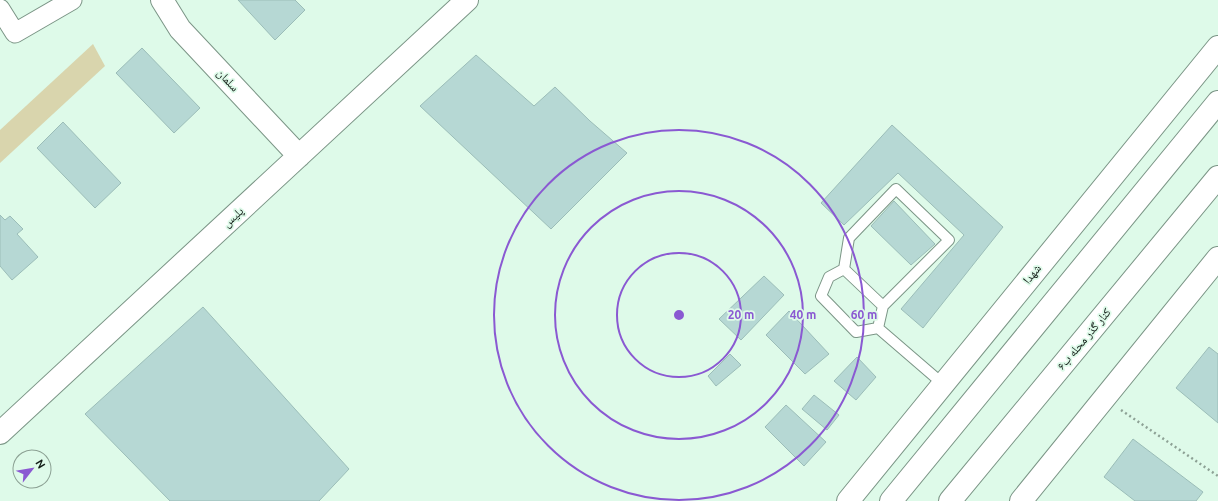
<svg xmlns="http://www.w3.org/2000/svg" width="1218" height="501" font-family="Ubuntu,'Noto Naskh Arabic',sans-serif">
	<rect width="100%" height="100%" fill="#defae9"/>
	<path fill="#d9d5ad" d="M93 44 105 66 0 163V130Z"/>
	<path fill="#b6d8d4" stroke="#9bbdb8" d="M238 0H295L305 10 275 40Z
		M142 48 200 108 174 133 116 73Z
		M476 55 534 106 555 87 590 121 627 153 551 229 420 106Z
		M63 122 121 183 95 208 37 148Z
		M892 125 1003 227 923 328 901 309 964 235 898 173 844 225 821 203Z
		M894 201 935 244 911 265 871 226Z
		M0 215 5 220 10 216 23 229 17 234 38 257 12 280 0 266Z
		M764 276 784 295 741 340 719 319Z
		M203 307 349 469 319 501H170L85 414Z
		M789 311 829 354 805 374 766 335Z
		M1209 347 1218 354V423L1176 388Z
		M730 354 741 365 716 386 708 376Z
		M857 357 876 377 856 400 834 381Z
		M814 395 839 415 827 430 802 409Z
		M786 405 826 442 804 466 765 427Z
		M1133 439 1203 492 1196 501H1135L1104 477Z"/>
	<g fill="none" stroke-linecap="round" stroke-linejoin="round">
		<defs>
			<path id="lane" d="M844 269 849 238 896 189 949 240 883 306
				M844 269 883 306 878 328 856 332 821 296 829 277Z
				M878 328 943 384"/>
			<path id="street" d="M0 9 15 33 72 0"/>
			<path id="secondary" d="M162 0 180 29 299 156
				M0 433 467 0
				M848 501 1218 47
				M891 501 1218 102
				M950 501 1218 177
				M1021 501 1218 258"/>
		</defs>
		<use href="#lane" stroke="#7b9586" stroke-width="12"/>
		<use href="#street" stroke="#7b9586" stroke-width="21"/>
		<use href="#secondary" stroke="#7b9586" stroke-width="24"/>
		<path stroke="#8da195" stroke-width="2.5" stroke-dasharray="2 3" stroke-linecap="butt" d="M1121 410 1218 476"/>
		<use href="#lane" stroke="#fff" stroke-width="10"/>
		<use href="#street" stroke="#fff" stroke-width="19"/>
		<use href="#secondary" stroke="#fff" stroke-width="22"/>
	</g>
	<g fill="none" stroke="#8a59d2" stroke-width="2">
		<circle cx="679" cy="315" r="62"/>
		<circle cx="679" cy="315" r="124"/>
		<circle cx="679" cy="315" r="185"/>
	</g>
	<g text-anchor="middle" stroke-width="3.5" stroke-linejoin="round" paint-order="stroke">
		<g font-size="12" fill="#111b15" stroke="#defae9">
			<text transform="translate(228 80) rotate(47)" y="4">سلمان</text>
			<text transform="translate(233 217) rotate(-43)" y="4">پلیس</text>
			<text transform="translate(1032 274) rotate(-51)" y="4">شهدا</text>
			<text transform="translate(1084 339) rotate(-50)" y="4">کنار گذر محله ب۶</text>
		</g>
	</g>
	<circle cx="679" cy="315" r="6" fill="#8a59d2" stroke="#defae9" stroke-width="2"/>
	<g font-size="12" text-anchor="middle" font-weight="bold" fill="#8a59d2" stroke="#defae9" stroke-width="3.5" stroke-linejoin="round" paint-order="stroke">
		<text x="741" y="319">20 m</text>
		<text x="803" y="319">40 m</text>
		<text x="864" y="319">60 m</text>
	</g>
	<g transform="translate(32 469) rotate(59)"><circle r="19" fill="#defae9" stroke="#8ca194"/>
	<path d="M0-3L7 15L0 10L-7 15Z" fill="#8a59d2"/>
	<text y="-6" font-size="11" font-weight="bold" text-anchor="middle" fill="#111b15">N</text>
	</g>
</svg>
